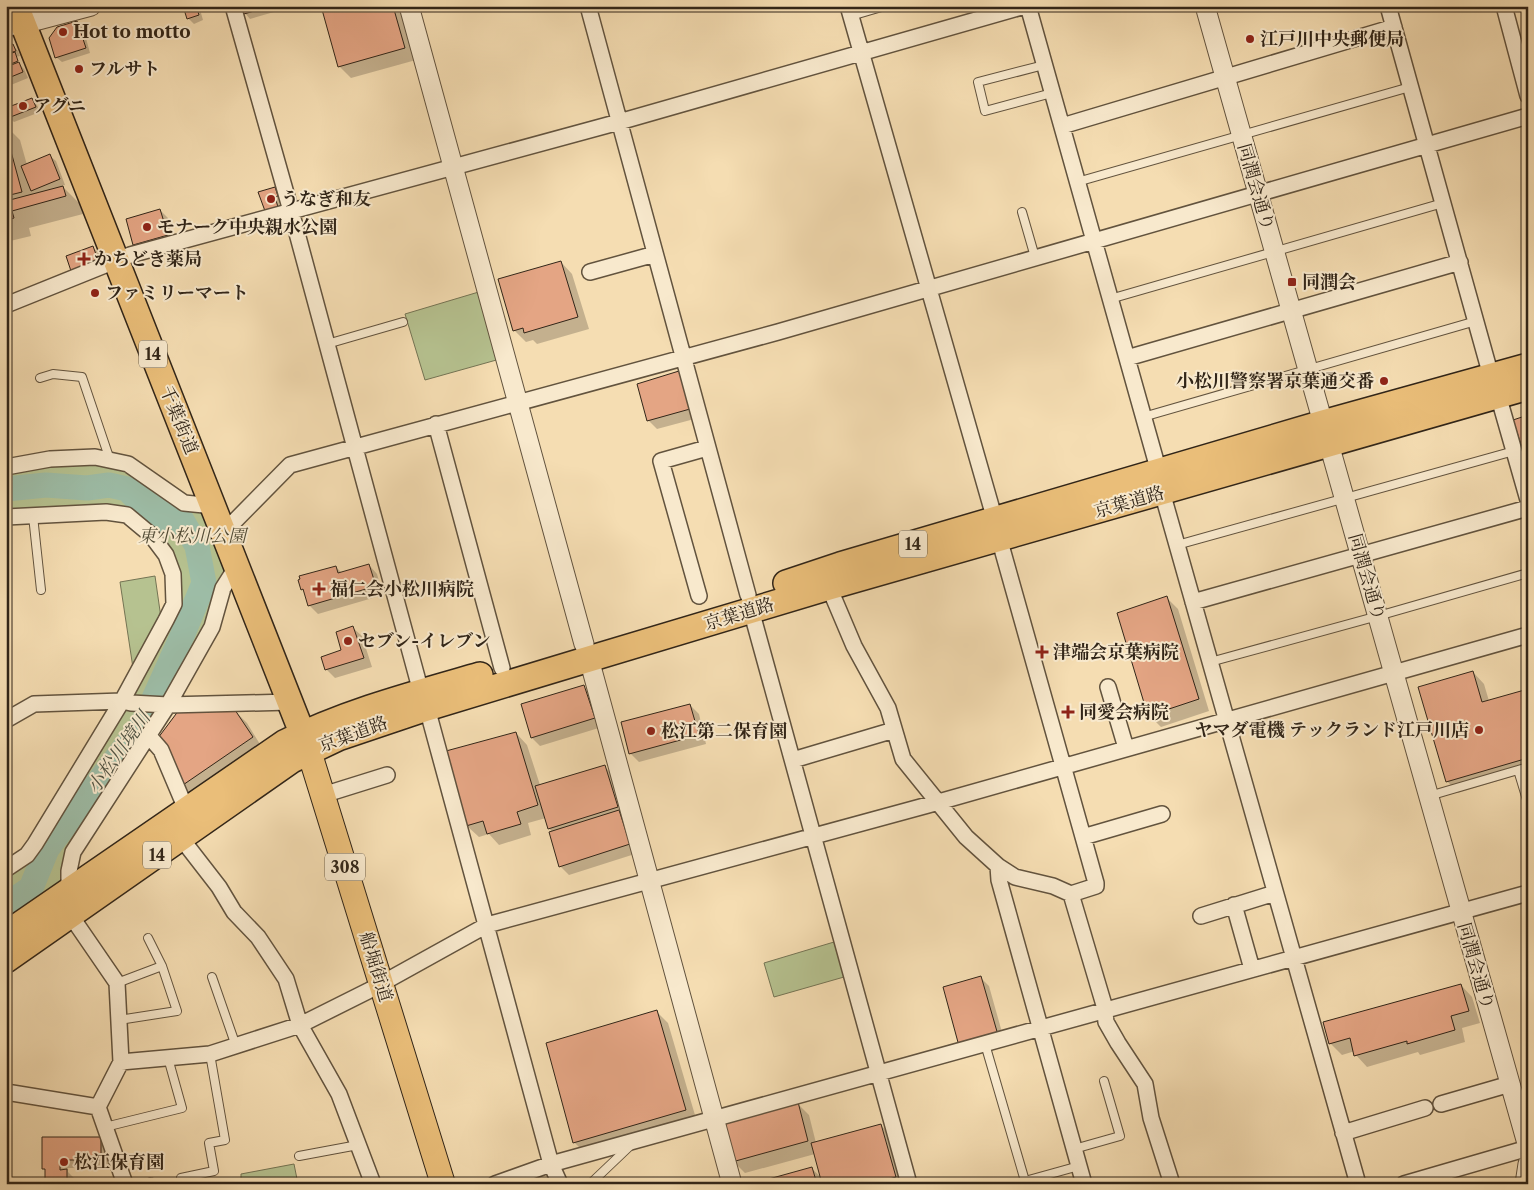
<svg xmlns="http://www.w3.org/2000/svg" width="1534" height="1190" font-family="'Libre Caslon Text','Noto Serif JP',serif">
	<rect width="100%" height="100%" fill="#f5ddb2"/>
	<filter id="stains"><feTurbulence type="fractalNoise" baseFrequency=".004" numOctaves="4"/><feColorMatrix values="0 0 0 0 .2 0 0 0 0 .09 0 0 0 0 .02 0 0 0 .5 -.17"/></filter>
	<radialGradient id="worn" r=".72"><stop offset=".6" stop-color="#630" stop-opacity="0"/><stop offset="1" stop-color="#630" stop-opacity=".3"/></radialGradient>
	<path fill="#b6c290" stroke="#747454" d="M482 291 500 359 425 380 405 314Z
		M125 463 184 503 214 506 237 566 218 607 87 831 69 891 6 934V869L27 855 166 620 173 574 127 516 6 517V467Z
		M155 576 161 618 133 668 120 582Z
		M834 942 844 977 774 997 764 963Z
		M294 1164 298 1184H241V1174Z"/>
	<path fill="#0003" d="M185 6H199L203 20 194 24 188 18Z
		M243 6H287L288 8 250 19 245 13Z
		M323 6H401L416 60 351 78 339 66Z
		M77 22 83 27 90 53 62 62 56 57Z
		M13 45 18 51 20 56 16 57 19 68 21 66 24 69 28 78 6 87V46Z
		M32 100 37 105 40 112 14 122 9 117 6 109Z
		M6 126 20 140 27 165 50 156 56 161 65 185 62 186 80 204 83 214 29 228 31 236 6 242Z
		M274 188 280 194 283 201 279 203 283 212 271 216Z
		M160 210 169 219 176 244 143 253 134 244Z
		M92 247 98 252 103 266 67 257Z
		M561 262 572 274 589 329 537 344 533 340 526 342 515 331 500 280Z
		M678 372 687 381 698 418 657 429 649 421Z
		M369 565 377 574 383 595 318 614 309 605 305 593 302 589 336 567 342 573Z
		M1167 598 1178 609 1209 711 1161 727 1149 715Z
		M353 628 362 636 372 667 335 678 327 670 323 658 343 651Z
		M1473 672 1484 684 1489 701 1528 690V772L1458 793 1447 781Z
		M583 686 592 695 602 727 540 746 532 738Z
		M690 705 699 714 706 744 639 762 630 753Z
		M235 711 247 723 263 749 193 798 181 787Z
		M516 733 527 745 540 785 604 766 616 778 638 853 569 875 560 866 552 832 549 828 546 818 528 823 531 835 499 845 489 834 479 837 467 826 447 752Z
		M980 977 989 986 1005 1043 969 1053Z
		M1461 985 1472 997 1480 1023 1462 1028 1465 1042 1420 1055 1418 1052 1367 1067 1356 1055 1355 1051 1342 1055 1330 1043Z
		M657 1012 668 1023 697 1122 586 1154 574 1142Z
		M797 1103 809 1115 816 1143 881 1125 892 1137 905 1184H760L812 1169 822 1178 815 1154 745 1173 733 1161Z
		M100 1138 109 1147V1168H68V1172L75 1179V1184H46V1171L43 1168Z"/>
	<g fill="none" stroke-linecap="round" stroke-linejoin="round">
		<path stroke="#9dbda7" stroke-width="25" d="M6 489 46 485 87 488 109 485 127 489 173 505 197 546 204 583 182 636 142 725 47 849 31 888 6 905
			M131 493 156 519 184 527"/>
	</g>
	<path fill="#e4a584" stroke="#312518" d="M183 6H196L199 15 187 19Z
		M241 6H271L244 14Z
		M321 6H393L405 48 338 67Z
		M77 21 86 48 55 58 49 38 57 27Z
		M13 44 16 51 6 54V46Z
		M15 52 18 61 6 66V55Z
		M19 62 23 72 6 79V67Z
		M32 98 36 107 8 118 6 108Z
		M6 133 22 192 6 196Z
		M50 154 60 179 31 191 21 166Z
		M63 186 66 196 12 211 14 218 6 221V201Z
		M275 187 278 196 275 197 278 207 265 211 258 192Z
		M160 209 168 235 133 245 126 219Z
		M93 246 98 260 71 271 66 256Z
		M561 261 578 317 524 333 523 328 513 331 498 279Z
		M679 371 690 409 647 421 637 384Z
		M1528 415V446L1522 448 1513 420Z
		M369 564 376 586 308 606 303 589 301 590 298 580 300 579 299 576 336 566 338 573Z
		M1167 596 1199 699 1148 716 1117 613Z
		M353 626 364 658 325 670 321 657 341 650 336 632Z
		M1473 671 1482 702 1528 689V758L1446 782 1418 687Z
		M584 685 595 718 531 738 521 704Z
		M690 704 699 735 629 754 621 722Z
		M179 710H235L253 737 180 787 158 738Z
		M516 732 538 805 517 812 521 824 487 834 483 821 466 826 446 751Z
		M605 765 618 807 548 829 535 786Z
		M619 810 630 844 559 867 549 832Z
		M981 976 998 1035 959 1046 943 987Z
		M1461 984 1469 1011 1451 1016 1455 1030 1407 1044V1041L1354 1056 1350 1038 1329 1044 1323 1022Z
		M657 1010 686 1110 573 1143 546 1043Z
		M798 1102 808 1141 732 1162 721 1123Z
		M881 1124 896 1177 873 1184H822L811 1143Z
		M42 1137H101V1160H60V1170L67 1169V1184H45V1169H42Z
		M812 1167 817 1184H759L758 1182Z"/>
	<g fill="none" stroke-linecap="round" stroke-linejoin="round">
		<defs>
			<path id="service" d="M851 16 885 6
				M1044 65 978 82 985 111 1052 93
				M1077 182 1410 87
				M1022 212 1035 257
				M1110 299 1443 203
				M327 344 403 322
				M40 378 53 374 82 377 110 460
				M1143 417 1476 321
				M33 516 41 590
				M1177 545 1514 451
				M1210 662 1378 616 1528 573
				M1528 767 1518 770 1528 803
				M1429 796 1518 770
				M212 977 236 1046
				M117 983 162 966
				M119 1020 177 1011 162 966 148 938
				M985 1044 1025 1181 1079 1166
				M105 1127 182 1108 168 1058
				M1074 1149 1120 1136 1104 1081
				M299 1156 358 1145
				M181 1178 214 1171 209 1143 225 1140 210 1054
				M146 1184 151 1182
				M590 1184 632 1144"/>
			<path id="minor" d="M233 6 291 211 421 692
				M588 6 748 595
				M848 6 995 520
				M1028 6 1159 472
				M1388 6 1491 376
				M1504 6 1528 96
				M6 29 23 24
				M1062 126 1394 27
				M590 272 655 254
				M6 305 130 255 619 122 1025 6
				M1127 358 1460 262
				M1498 395 1528 500
				M436 424 502 668
				M6 467 50 459 95 457 128 464 184 503 214 506
				M1162 492 1358 1184
				M6 517 106 512 127 515 151 535 166 555 173 574 174 604 166 620 122 701 35 844 27 855 6 869
				M224 532 290 465 778 332 1528 116
				M999 538 1096 883V886L1071 894
				M829 587 854 646 888 708 903 759 966 837 998 866 1015 877 1053 886 1071 894 1104 1005 1106 1022 1118 1043 1145 1084 1151 1118 1172 1184
				M699 596 661 461 707 448
				M1193 602 1528 508
				M751 610 909 1184
				M1108 687 1126 748
				M427 708 551 1164 560 1184
				M6 720 34 704 122 701 131 703 168 705 290 702
				M148 735 161 750 186 809
				M793 760 894 730
				M323 795 387 775
				M1083 837 1162 814
				M181 838 219 887 234 912 258 937 286 979 300 1025 339 1094 373 1184
				M998 866 999 880 1084 1184
				M69 891V871L73 852 168 705 212 627 223 588 237 566
				M1234 905 1252 969
				M71 916 117 983 121 1062 98 1107 125 1184
				M1201 916 1275 893
				M121 1062 210 1054 300 1025 368 991 487 925 928 805 1528 635
				M6 1092 98 1107
				M1441 1104 1510 1084
				M1343 1133 1425 1108
				M495 1184 551 1164 1528 893
				M1404 1184 1528 1148"/>
			<path id="tertiary" d="M409 6 584 644
				M1205 6 1528 1147
				M23 24 91 6
				M589 659 732 1184
				M1525 1184 1528 1164"/>
			<path id="primary" d="M309 751 443 1184"/>
			<path id="trunk" d="M16 6 308 748
				M786 583 840 565 1323 423 1528 366
				M6 934 284 743C345 712 414 694 480 675
				M6 960 292 760 338 738 427 708 589 659 829 587 1528 387"/>
		</defs>
		<use href="#service" stroke="#62533e" stroke-width="10"/>
		<use href="#minor" stroke="#62533e" stroke-width="18"/>
		<use href="#tertiary" stroke="#62533e" stroke-width="21"/>
		<use href="#primary" stroke="#312518" stroke-width="26"/>
		<use href="#trunk" stroke="#312518" stroke-width="28"/>
		<use href="#service" stroke="#f8e9cd" stroke-width="8"/>
		<use href="#minor" stroke="#f8e9cd" stroke-width="15"/>
		<use href="#tertiary" stroke="#f8e9cd" stroke-width="19"/>
		<use href="#primary" stroke="#eabe79" stroke-width="24"/>
		<use href="#trunk" stroke="#eabe79" stroke-width="25"/>
	</g>
	<g fill="#8f2418" stroke="#f8e9cd" stroke-width="2">
		<circle cx="63" cy="32" r="5"/>
		<circle cx="1250" cy="39" r="5"/>
		<circle cx="79" cy="69" r="5"/>
		<circle cx="23" cy="106" r="5"/>
		<circle cx="271" cy="199" r="5"/>
		<circle cx="147" cy="227" r="5"/>
		<path d="M81.5 251.5h5v5h5v5h-5v5h-5v-5h-5v-5h5z"/>
		<rect x="1287" y="277" width="10" height="10" rx="2.5"/>
		<circle cx="95" cy="293" r="5"/>
		<circle cx="1384" cy="381" r="5"/>
		<path d="M316.5 581.5h5v5h5v5h-5v5h-5v-5h-5v-5h5z"/>
		<circle cx="348" cy="641" r="5"/>
		<path d="M1039.5 644.5h5v5h5v5h-5v5h-5v-5h-5v-5h5z"/>
		<path d="M1065.5 704.5h5v5h5v5h-5v5h-5v-5h-5v-5h5z"/>
		<circle cx="1479" cy="730" r="5"/>
		<circle cx="651" cy="731" r="5"/>
		<circle cx="64" cy="1162" r="5"/>
	</g>
	<g text-anchor="middle" stroke-width="4" stroke-linejoin="round" paint-order="stroke">
		<g fill="#f8e9cd" stroke="#6d604e" stroke-width="1">
			<rect x="139" y="340.5" width="28" height="27" rx="4"/>
			<rect x="899" y="530.5" width="28" height="27" rx="4"/>
			<rect x="143" y="841.5" width="28" height="27" rx="4"/>
			<rect x="325" y="853.5" width="40" height="27" rx="4"/>
		</g>
		<g font-size="16" font-weight="bold" fill="#312518">
			<text x="153" y="360">14</text>
			<text x="913" y="550">14</text>
			<text x="157" y="861">14</text>
			<text x="345" y="873">308</text>
		</g>
		<g font-size="18" font-weight="bold" fill="#312518" stroke="#f8e9cd" text-anchor="start">
			<text x="73" y="38">Hot to motto</text>
			<text x="1260" y="45">江戸川中央郵便局</text>
			<text x="89" y="75">フルサト</text>
			<text x="33" y="112">アグニ</text>
			<text x="281" y="205">うなぎ和友</text>
			<text x="157" y="233">モナーク中央親水公園</text>
			<text x="94" y="265">かちどき薬局</text>
			<text x="1302" y="288">同潤会</text>
			<text x="105" y="299">ファミリーマート</text>
			<text x="1374" y="387" text-anchor="end">小松川警察署京葉通交番</text>
			<text x="330" y="595">福仁会小松川病院</text>
			<text x="358" y="647">セブン-イレブン</text>
			<text x="1053" y="658">津端会京葉病院</text>
			<text x="1079" y="718">同愛会病院</text>
			<text x="1469" y="736" text-anchor="end">ヤマダ電機 テックランド江戸川店</text>
			<text x="661" y="737">松江第二保育園</text>
			<text x="74" y="1168">松江保育園</text>
		</g>
		<g font-size="18" fill="#312518" stroke="#f8e9cd">
			<text transform="translate(1256 187) rotate(74)" y="6">同潤会通り</text>
			<text transform="translate(179 420) rotate(68)" y="6">千葉街道</text>
			<text transform="translate(1129 502) rotate(-16)" y="6">京葉道路</text>
			<text transform="translate(1367 577) rotate(74)" y="6">同潤会通り</text>
			<text transform="translate(739 614) rotate(-17)" y="6">京葉道路</text>
			<text transform="translate(353 734) rotate(-20)" y="6">京葉道路</text>
			<text transform="translate(1476 966) rotate(74)" y="6">同潤会通り</text>
			<text transform="translate(376 967) rotate(73)" y="6">船堀街道</text>
		</g>
		<g font-size="18" font-style="italic" fill="#524c36" stroke="#f8e9cd">
			<text x="192" y="542">東小松川公園</text>
		</g>
		<g font-size="19" font-style="italic" fill="#515343" stroke="#f8e9cd">
			<text transform="translate(118 752) rotate(-55)" y="7">小松川境川</text>
		</g>
	</g>
	<rect width="1534" height="1190" fill="none" stroke="#f5ddb2" stroke-width="25"/>
	<rect x="8" y="8" width="1519" height="1175" fill="none" stroke="#312518" stroke-width="2.5"/>
	<rect x="12" y="12" width="1509" height="1165" fill="none" stroke="#312518"/>
	<rect width="100%" height="100%" filter="url(#stains)"/>
	<rect width="100%" height="100%" fill="url(#worn)"/>
</svg>
